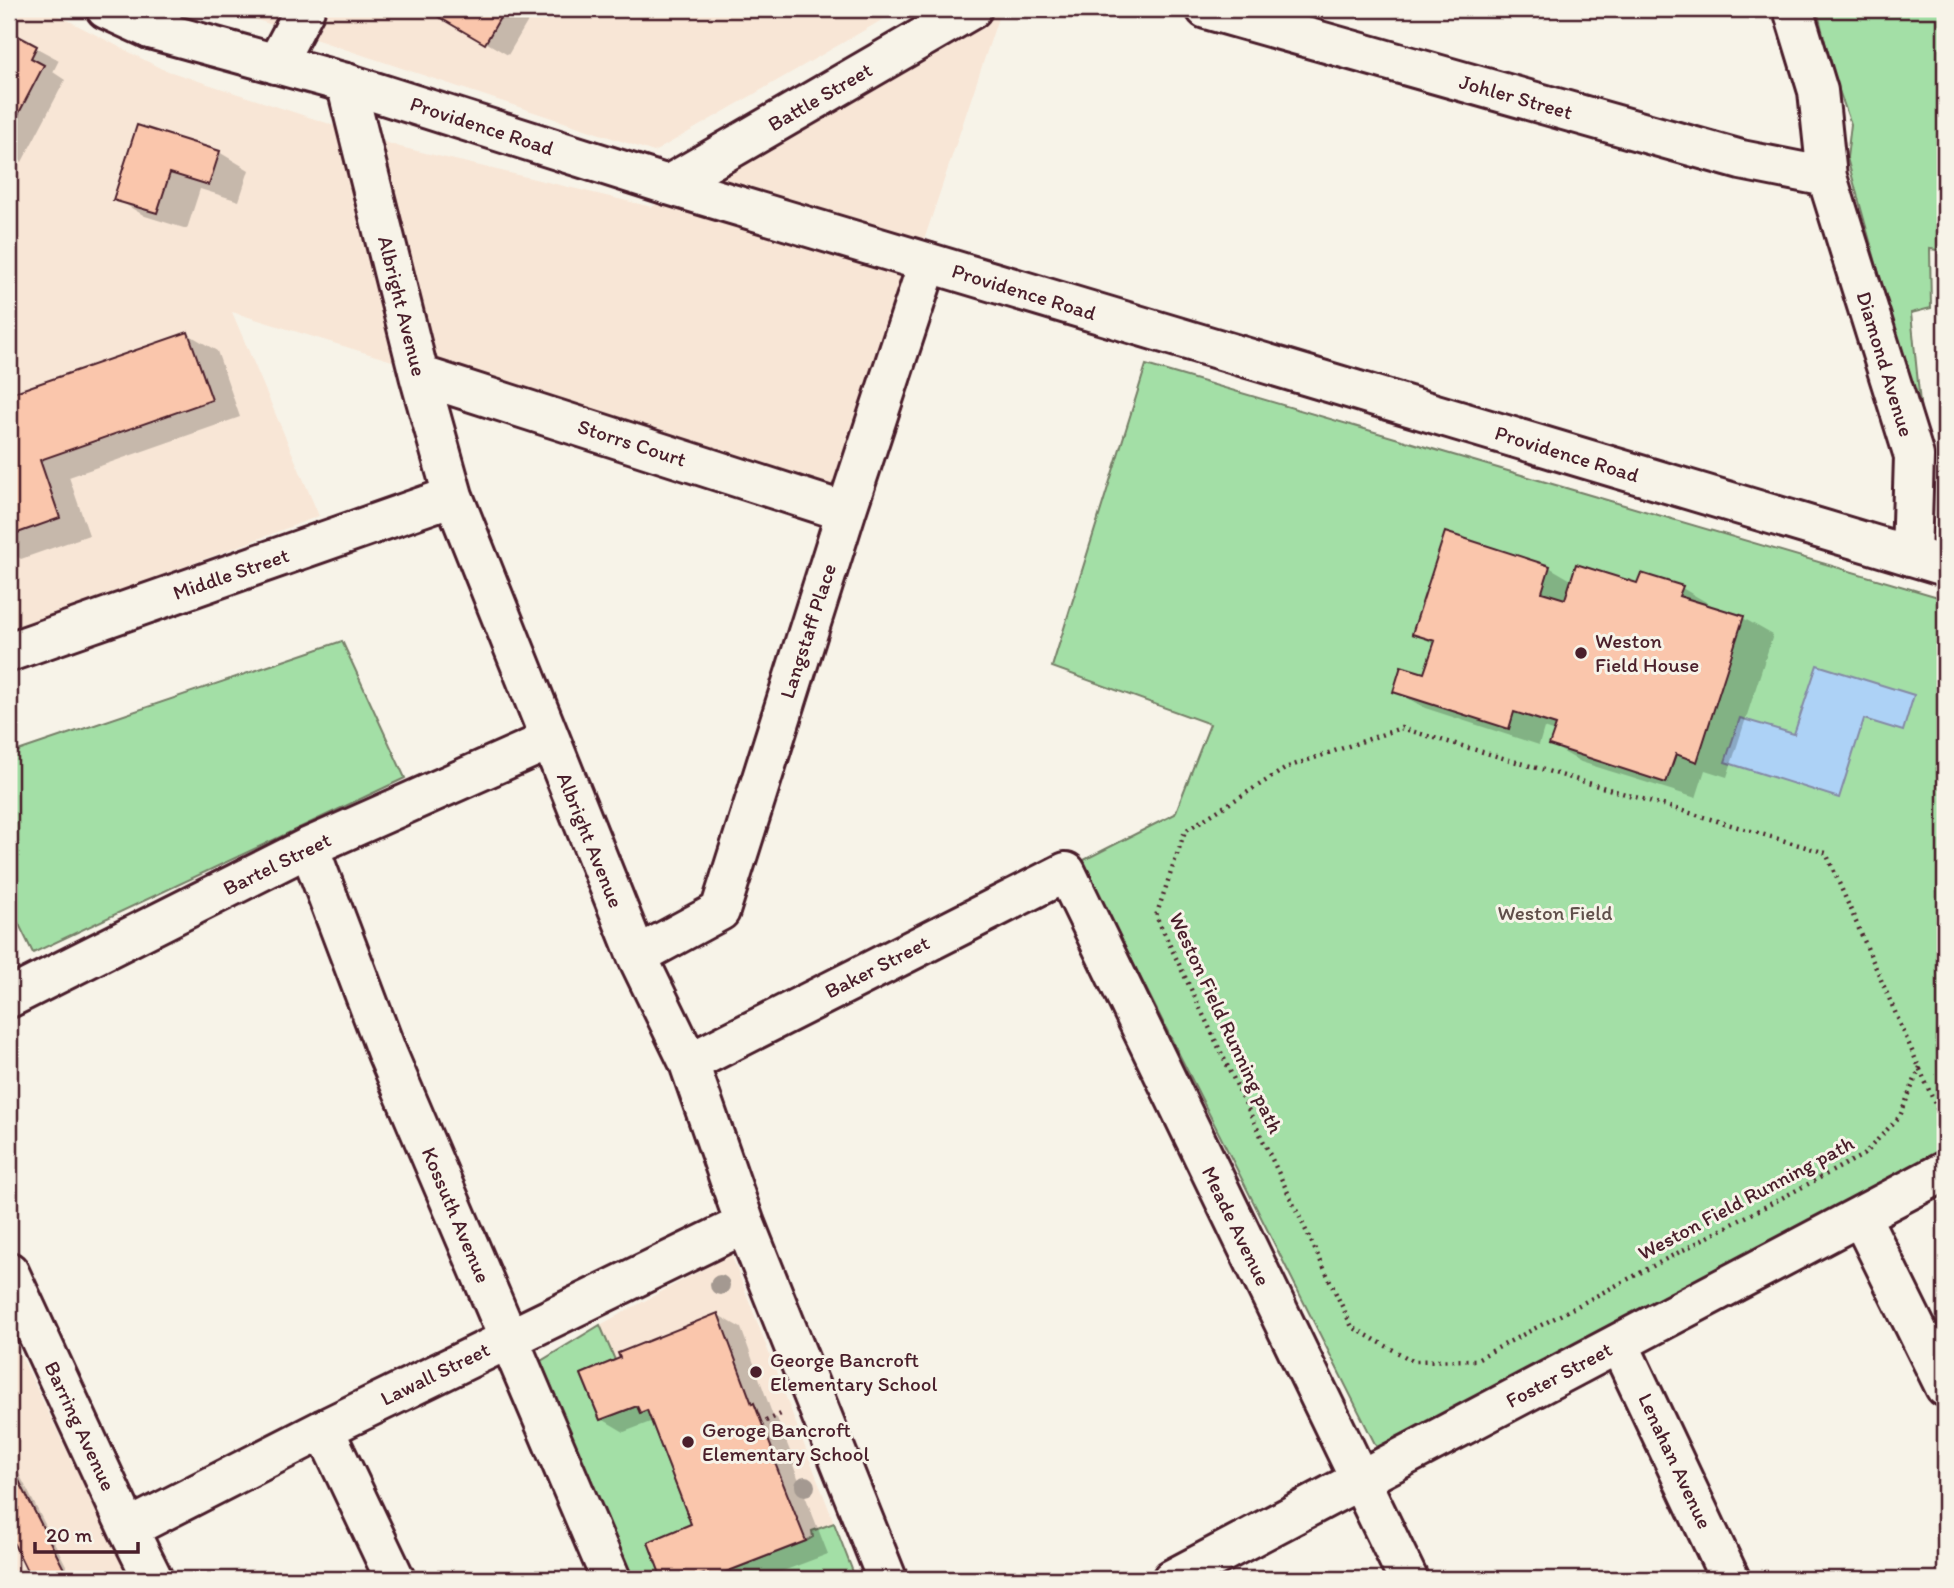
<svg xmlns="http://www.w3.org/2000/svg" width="1954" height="1588" font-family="Itim,sans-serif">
	<rect width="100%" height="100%" fill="#f7f3e8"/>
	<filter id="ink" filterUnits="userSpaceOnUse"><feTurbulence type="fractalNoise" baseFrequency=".0143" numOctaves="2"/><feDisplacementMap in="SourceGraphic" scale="14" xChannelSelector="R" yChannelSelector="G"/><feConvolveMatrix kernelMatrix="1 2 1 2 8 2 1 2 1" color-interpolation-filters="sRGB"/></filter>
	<g filter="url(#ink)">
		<path fill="#f8e6d6" d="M9 9H46L162 69 400 147 652 207 698 178 1001 9 911 279 836 497 232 312 319 516 9 633Z
			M250 9H901L654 152 245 16Z
			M731 1254 853 1572 838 1579H627L541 1361 600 1325Z
			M9 1331 129 1579H9Z"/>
		<path fill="#a3dfa6" stroke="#767f68" stroke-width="2" d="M1817 9H1945V251L1930 249 1931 308 1911 313 1923 433 1847 158 1851 124 1831 68Z
			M1146 365 1945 599V1148L1378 1450 1082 861 1175 814 1210 724 1052 667Z
			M342 641 405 778 33 953 9 904V754Z
			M600 1325 615 1360 581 1374 600 1420 637 1406 640 1413 647 1410 691 1524 648 1542 662 1579H627L541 1361Z
			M834 1523 853 1572 838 1579H708L806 1541 813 1537 812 1531Z"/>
		<path fill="#add2f6" stroke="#858aa5" stroke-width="2" d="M1817 665 1914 695 1903 731 1864 719 1839 798 1725 762 1740 718 1794 734Z"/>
		<path fill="#0003" d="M428 9H535L508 55Z
			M9 33 59 60 53 72 65 80 22 162 9 154Z
			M138 127 219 152 249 170 239 201 200 189 187 229 145 216 116 199Z
			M188 334 217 351 240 417 69 477 89 535 21 559 9 551V396Z
			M1549 567 1573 581 1682 588 1711 605V607L1743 618 1773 635 1727 777 1705 770 1696 798 1581 762 1551 745 1556 732 1544 728 1539 745 1425 708 1395 691 1425 675 1436 645 1414 633Z
			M718 1315 741 1328 773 1416 777 1418 795 1464 793 1465 828 1554 762 1579H664L650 1543 693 1525 653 1421 624 1432 602 1419Z
			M9 1454 73 1579H33L9 1530Z"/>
		<path fill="#fac6ac" stroke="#4a1f2b" stroke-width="2" d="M425 9H505L485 44Z
			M9 31 37 46 31 58 44 65 9 132Z
			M137 125 220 151 209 185 170 173 157 213 113 200Z
			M188 332 212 400 40 460 60 518 9 536V394Z
			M1445 532 1550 566 1542 592 1565 599 1576 564 1637 583 1641 573 1683 586 1679 596 1744 616 1697 762 1676 754 1666 783 1549 745 1556 725 1514 712 1509 729 1393 692 1401 666 1424 673 1435 641 1412 634Z
			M718 1313 752 1404 754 1403 773 1452 771 1453 806 1541 708 1579 704 1574 691 1579H662L648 1542 691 1524 647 1410 640 1413 637 1406 600 1420 581 1374 620 1358 618 1353Z
			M9 1461 69 1579H31L9 1534Z"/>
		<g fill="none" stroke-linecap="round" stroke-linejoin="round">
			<defs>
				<path id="minor" d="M1206 9 1741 160 1827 177
					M1793 9 1818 91 1827 177 1914 456 1911 556
					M150 29 163 9
					M276 64 305 9
					M346 83 419 375 453 496 637 956 689 1063 745 1224 887 1579
					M668 185 972 9
					M419 375 846 512
					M9 652 453 496
					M309 847 387 1053 611 1579
					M637 956 720 911 846 512 928 263
					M9 998 309 847 550 740
					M689 1063 1066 872 1408 1579
					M1861 1217 1945 1387
					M9 1272 128 1529 153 1579
					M1619 1344 1730 1579
					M324 1429 395 1579
					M128 1529 324 1429 745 1224
					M1172 1579 1945 1171"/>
				<path id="major" d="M106 9 150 29 346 83 668 185 1945 566"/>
			</defs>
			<use href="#minor" stroke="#4a1f2b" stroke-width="44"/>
			<use href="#major" stroke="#4a1f2b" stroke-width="44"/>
			<path stroke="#4a1f2b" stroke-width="4.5" stroke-dasharray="2 5" stroke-linecap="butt" d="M1920 1067 1900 1116 1863 1155 1475 1360 1413 1361 1352 1327 1156 916 1185 831 1288 767 1401 728 1826 853 1945 1127
				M766 1421 781 1414"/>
			<use href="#minor" stroke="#f7f3e8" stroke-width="38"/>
			<use href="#major" stroke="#f7f3e8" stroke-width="38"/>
		</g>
		<g fill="#a49991">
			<circle cx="720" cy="1285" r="10"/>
			<circle cx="805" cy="1486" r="10"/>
		</g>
	</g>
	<g fill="#4a1f2b" stroke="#f7f3e8" stroke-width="2.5">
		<circle cx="1581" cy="653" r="7"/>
		<circle cx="756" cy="1372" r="7"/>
		<circle cx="688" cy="1442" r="7"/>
	</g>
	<g text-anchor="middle" stroke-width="6" stroke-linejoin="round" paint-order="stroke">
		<g font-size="21" fill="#4a1f2b" stroke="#f7f3e8">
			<text transform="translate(820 97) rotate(-30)" y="7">Battle Street</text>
			<text transform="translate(1516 97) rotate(16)" y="7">Johler Street</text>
			<text transform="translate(482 126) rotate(18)" y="7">Providence Road</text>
			<text transform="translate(1024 292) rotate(17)" y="7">Providence Road</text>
			<text transform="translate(402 306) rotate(76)" y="7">Albright Avenue</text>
			<text transform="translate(1885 364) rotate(73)" y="7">Diamond Avenue</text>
			<text transform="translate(632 443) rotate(18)" y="7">Storrs Court</text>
			<text transform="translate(1567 454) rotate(17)" y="7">Providence Road</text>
			<text transform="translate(231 574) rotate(-19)" y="7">Middle Street</text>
			<text transform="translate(808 631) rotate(-72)" y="7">Langstaff Place</text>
			<text transform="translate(590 840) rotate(68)" y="7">Albright Avenue</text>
			<text transform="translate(277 864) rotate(-26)" y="7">Bartel Street</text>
			<text transform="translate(877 967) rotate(-27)" y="7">Baker Street</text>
			<text transform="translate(1226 1023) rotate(65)" y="7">Weston Field Running path</text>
			<text transform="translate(1746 1198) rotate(-28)" y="7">Weston Field Running path</text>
			<text transform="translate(456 1215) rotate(67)" y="7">Kossuth Avenue</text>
			<text transform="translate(1236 1226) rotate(64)" y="7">Meade Avenue</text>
			<text transform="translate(435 1374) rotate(-26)" y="7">Lawall Street</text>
			<text transform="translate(1559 1375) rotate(-28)" y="7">Foster Street</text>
			<text transform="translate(80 1426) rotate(65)" y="7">Barring Avenue</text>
			<text transform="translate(1675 1461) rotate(65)" y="7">Lenahan Avenue</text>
		</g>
		<g font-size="21" fill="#4a1f2b" stroke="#f7f3e8" text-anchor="start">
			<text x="1595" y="648">Weston<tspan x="1595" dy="24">Field House</tspan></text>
			<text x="770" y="1367">George Bancroft<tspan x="770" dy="24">Elementary School</tspan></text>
			<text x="702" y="1437">Geroge Bancroft<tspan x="702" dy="24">Elementary School</tspan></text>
		</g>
		<g font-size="21" fill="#604f4a" stroke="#f7f3e8">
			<text x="1555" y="920">Weston Field</text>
		</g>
	</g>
	<rect width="1954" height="1588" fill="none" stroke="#f7f3e8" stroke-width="35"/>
	<rect x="18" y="18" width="1919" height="1553" fill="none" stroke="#4a1f2b" stroke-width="2.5" filter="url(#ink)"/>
	<path d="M35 1542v10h103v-10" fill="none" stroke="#4a1f2b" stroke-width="3.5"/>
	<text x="46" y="1542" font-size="21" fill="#4a1f2b" stroke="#f7f3e8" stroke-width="5" paint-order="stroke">20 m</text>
</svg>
